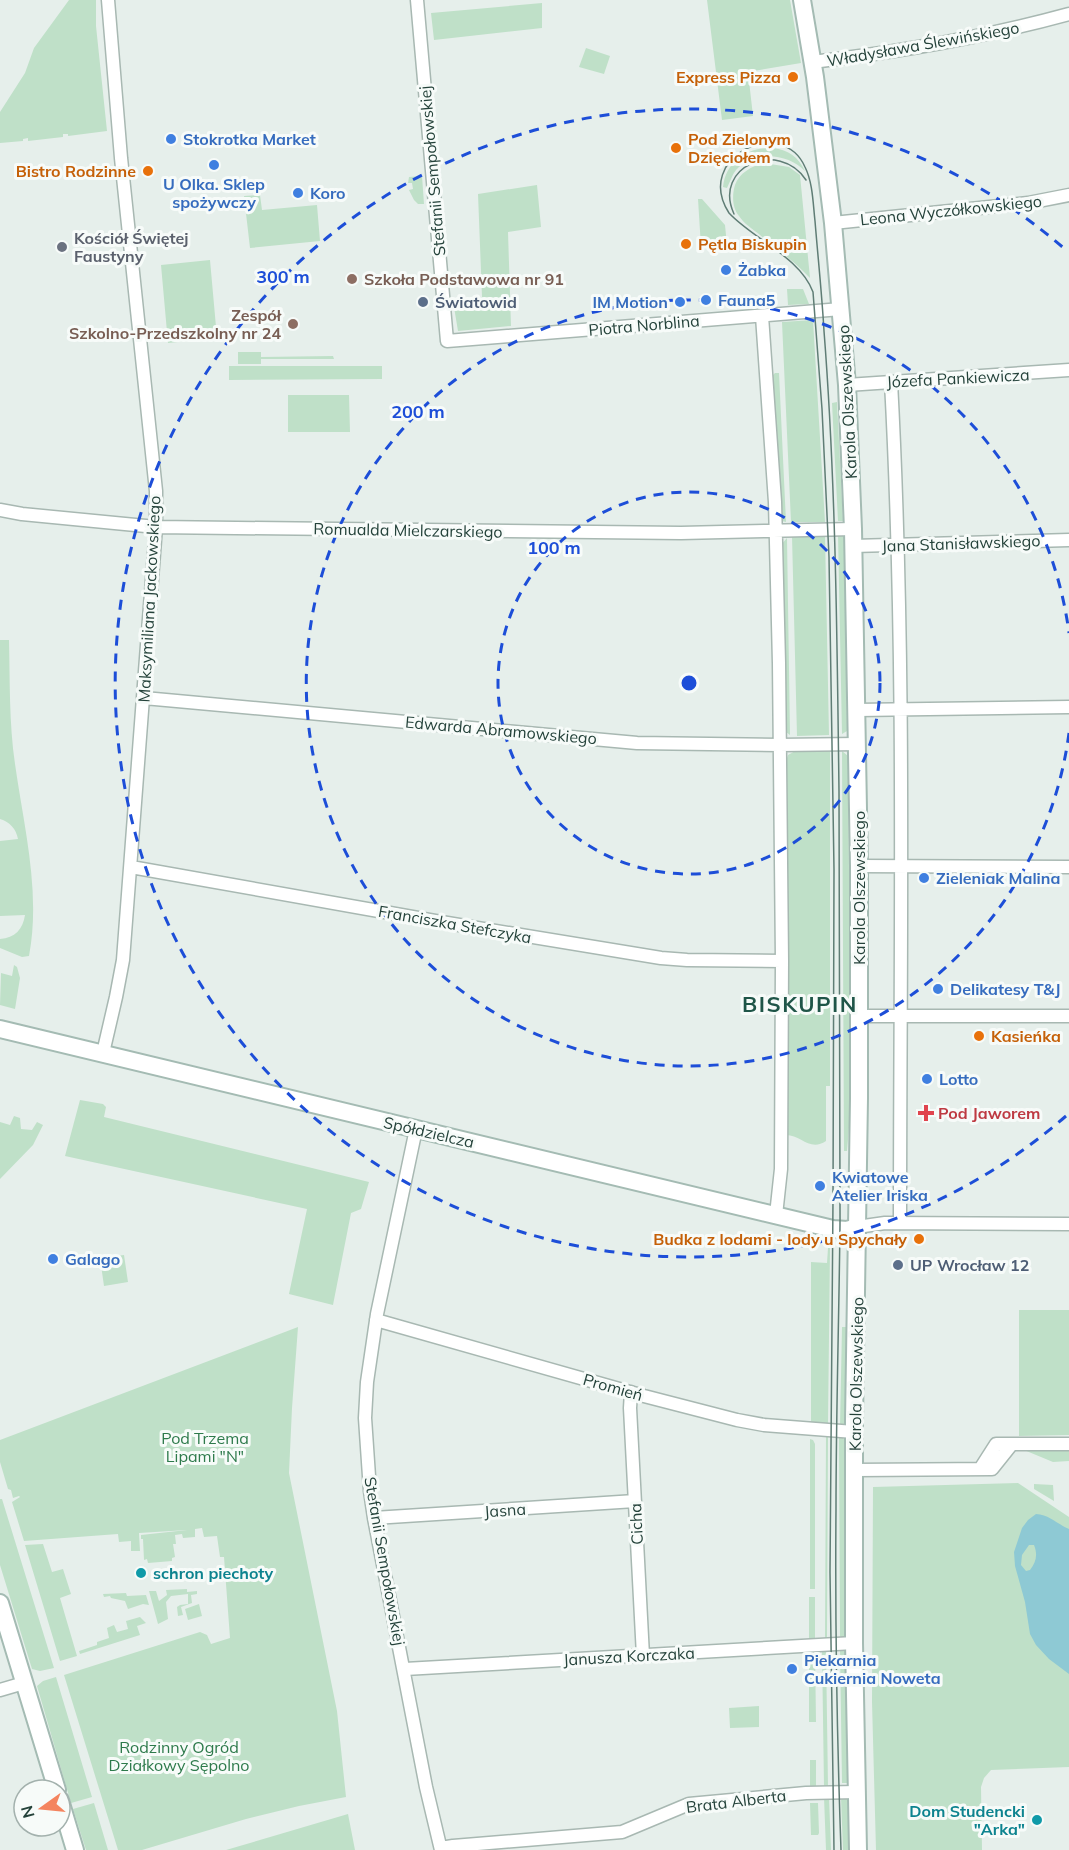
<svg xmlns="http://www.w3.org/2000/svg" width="1069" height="1850" font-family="Mulish,sans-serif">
	<rect width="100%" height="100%" fill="#e6efeb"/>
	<path fill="#bfe0c8" d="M69 0H96V26L107 131 68 136V134H63V137L28 141V138L23 139V141L0 143V112L25 73 34 48Z
		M707 0H790L801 63 748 72 753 116 722 120Z
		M542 3V28L434 40 431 13Z
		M586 48 610 56 604 74 579 67Z
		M773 148C789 150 798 157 805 171 788 153 753 150 736 170 732 175 730 182 727 188L723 187C726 160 749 147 773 148Z
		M764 163 789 167 800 175 810 278C795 262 777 249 760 235 753 229 744 224 739 216 732 208 732 195 735 185 739 173 752 166 764 163Z
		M422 176 424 204H418L414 200 409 190 413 189 412 183H408L409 177Z
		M537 185 541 227 508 232 511 326 458 331 453 301 482 297 478 194Z
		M260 195 262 210 317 205 320 241 250 248 244 196Z
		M698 199H702L725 225 727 245 701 247Z
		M210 260 217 338 168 343 161 265Z
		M787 289H803L809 304 788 305Z
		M813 320 825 522H791L782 322Z
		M238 352H261V357L333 356 334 359H261V364H238Z
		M229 366H382V379L229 380Z
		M775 373H779L786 522 782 521 780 516 773 375Z
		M288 395H349L350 432H288Z
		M837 402 843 521H838L832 403Z
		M838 534H844L847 731 842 734Z
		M825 535 829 735 797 736 792 536Z
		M787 538 790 735 786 732 780 546Z
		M0 640H9C10 681 9 723 15 764 24 828 41 892 29 956L22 957 0 948V939C15 938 23 929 25 915L0 916V841L18 839C16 829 10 822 0 819Z
		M797 750H830V1086H826V1141C810 1152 801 1135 786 1135L785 764 788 755Z
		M842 751 848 756 851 1104 847 1151H844Z
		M14 965 17 967 20 978 15 1009 0 1005 1 973 12 976Z
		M80 1100 103 1104 106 1107 104 1117 369 1182 361 1209 351 1213 333 1305 289 1294 307 1209 65 1156Z
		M14 1116 20 1118 21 1129 32 1130 37 1122 43 1125 33 1145 0 1179V1122L10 1125Z
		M828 1248H830L828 1424 811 1423V1262L827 1263Z
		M124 1255 128 1282 104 1286 100 1258Z
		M1019 1310H1069V1435L1019 1436Z
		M298 1327 292 1408 289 1473 337 1711 346 1797 299 1806 246 1819 142 1850H118L64 1675 200 1632 207 1635 211 1644 230 1638 224 1557H220L217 1536 204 1537 202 1528 195 1529V1537L183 1538 182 1534 175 1535 176 1544H173L175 1557 172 1558V1561L148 1563 147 1559 144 1560 143 1539H141V1535L187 1530 139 1533 140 1551H131V1541L119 1542 118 1534 24 1541 12 1502 20 1497 19 1496 13 1498 11 1490 8 1489 0 1462V1440Z
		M842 1327H848L847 1421 844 1425 840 1426Z
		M826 1436H828L827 1639H825Z
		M839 1436 843 1438 848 1445 847 1638H840Z
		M810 1439 813 1440 815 1444V1589H810Z
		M1069 1449V1461L1053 1462 1024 1450Z
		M1018 1483 1069 1517V1767L991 1770 984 1778 981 1787 982 1850H876L872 1702 873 1487Z
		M1034 1484 1053 1485 1054 1501 1034 1489Z
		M0 1499H2L54 1668 40 1671 32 1669 0 1565Z
		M43 1544 52 1572 63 1569 71 1594 60 1598 77 1656 60 1661 25 1545Z
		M187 1589V1592L197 1591V1594L191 1595 192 1603 181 1607 183 1615 178 1616 177 1607 180 1605 188 1604V1594L171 1596 166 1602 168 1619 158 1624 149 1591H156L159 1601 167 1595 166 1590Z
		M126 1593 127 1596 146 1595 149 1605 143 1604 128 1609 125 1601 111 1598 110 1596 104 1597 103 1594Z
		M809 1597H815V1640H809Z
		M199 1604 202 1616 188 1620 185 1609Z
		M140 1617 146 1623 137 1626 140 1635 80 1654 79 1651 97 1645V1642L109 1638 107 1628 114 1625 117 1632 128 1629 126 1621Z
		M840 1649H847L848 1783H842Z
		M809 1650H815L816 1722H809Z
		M822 1650H826L828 1786H824Z
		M56 1677 92 1797 71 1803 37 1686 43 1681Z
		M759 1706V1727L730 1728 729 1708Z
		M810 1760H816V1787H810Z
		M824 1797H829L831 1850H826Z
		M848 1797 850 1850H843L841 1798Z
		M94 1803 108 1850H86L73 1809Z
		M810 1803H818L819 1833 818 1835H811Z
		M348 1814 355 1850H226Z"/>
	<path fill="#8ec9d4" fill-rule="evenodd" d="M1036 1514C1050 1515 1057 1524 1069 1529V1674L1049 1659 1036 1645 1030 1634 1025 1602 1015 1566 1014 1552 1022 1528 1028 1520ZM1029 1545H1034C1038 1555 1036 1562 1030 1570L1026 1571 1021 1565 1022 1555Z"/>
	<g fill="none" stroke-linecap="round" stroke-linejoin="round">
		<defs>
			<path id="street" d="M417 0 447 341 841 309
				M812 62C899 52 985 37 1069 14
				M833 223 1028 203 1069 195
				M762 316 775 502 779 663 782 961 781 1169 776 1215
				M891 382C906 662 900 943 900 1223
				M847 385 1069 370
				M0 510 22 514 156 527 681 533 853 529
				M853 546 1069 540
				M144 698 637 743 779 745 858 744
				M857 710 1069 707
				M859 866 1069 867
				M131 867 435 921 661 958 687 960 782 961
				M859 1016H1069
				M103 1053 116 997 123 960 156 527V491L121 158 108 0
				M416 1129 377 1314 367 1382 365 1418 370 1491 374 1518 426 1787 441 1850
				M857 1227 885 1223 1069 1224
				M376 1320 644 1396 737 1420 764 1425 854 1432
				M631 1392 630 1408 643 1656
				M980 1469 996 1444H1069
				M855 1470 992 1469 1012 1444
				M374 1518 635 1501
				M405 1669 854 1643
				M0 1690 24 1683
				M441 1848 453 1846 622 1832 689 1804 806 1793 856 1792"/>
			<path id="secondary" d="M802 0 815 77 833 223 847 385 853 529 859 866V1098L854 1421V1643L858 1850
				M0 1029 833 1229 847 1230 857 1227
				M0 1603 57 1790
				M60 1800 75 1850"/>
		</defs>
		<use href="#street" stroke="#a8b8b2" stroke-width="15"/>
		<use href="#secondary" stroke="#a4bbb3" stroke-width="20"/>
		<use href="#street" stroke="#fff" stroke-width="12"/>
		<use href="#secondary" stroke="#fff" stroke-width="16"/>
		<path stroke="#5f7d75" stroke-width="1.5" d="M734 214C712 166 779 139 806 180
			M834 1850 830 1572 833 1200 834 869 829 557 822 409 813 292C800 257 753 239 729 213 693 157 782 115 805 167 813 183 813 204 815 221 818 258 822 295 824 331 836 485 837 638 839 791 840 936 841 1080 840 1224 839 1319 836 1414 836 1509 835 1623 837 1737 841 1850"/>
	</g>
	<g fill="none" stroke="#1d4ed8" stroke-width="3" stroke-dasharray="10 8">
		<circle cx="689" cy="683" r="191"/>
		<path d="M1069 733A383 383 0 1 1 1069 633"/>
		<path d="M1066 1116A574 574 0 1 1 1066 250"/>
	</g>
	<g fill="#e8710a" stroke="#f7fbf9" stroke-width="2">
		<circle cx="793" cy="77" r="6"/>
		<circle cx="676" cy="148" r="6"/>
		<circle cx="148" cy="171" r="6"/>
		<circle cx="686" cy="244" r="6"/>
		<circle cx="979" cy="1036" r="6"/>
		<circle cx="919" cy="1239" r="6"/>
	</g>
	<g fill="#3f7fe0" stroke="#f7fbf9" stroke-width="2">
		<circle cx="171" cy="139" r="6"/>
		<circle cx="214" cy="165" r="6"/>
		<circle cx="298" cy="193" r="6"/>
		<circle cx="726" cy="270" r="6"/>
		<circle cx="706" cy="300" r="6"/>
		<circle cx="680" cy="302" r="6"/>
		<circle cx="924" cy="878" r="6"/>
		<circle cx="938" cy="989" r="6"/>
		<circle cx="927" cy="1079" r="6"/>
		<circle cx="820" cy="1186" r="6"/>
		<circle cx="53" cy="1259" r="6"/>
		<circle cx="792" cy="1669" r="6"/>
	</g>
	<circle fill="#6b7280" stroke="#f7fbf9" stroke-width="2" cx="62" cy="247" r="6"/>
	<g fill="#8d6e63" stroke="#f7fbf9" stroke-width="2">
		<circle cx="352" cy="279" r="6"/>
		<circle cx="293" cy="324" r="6"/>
	</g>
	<g fill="#5c6f8a" stroke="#f7fbf9" stroke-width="2">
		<circle cx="423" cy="302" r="6"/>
		<circle cx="898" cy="1265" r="6"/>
	</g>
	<path fill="#e0444e" stroke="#f7fbf9" stroke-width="2" d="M923 1104h6v6h6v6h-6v6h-6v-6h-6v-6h6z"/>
	<g fill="#0f9aa8" stroke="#f7fbf9" stroke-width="2">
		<circle cx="141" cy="1573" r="6"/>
		<circle cx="1037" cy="1820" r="6"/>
	</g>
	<g text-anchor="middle" stroke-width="6" stroke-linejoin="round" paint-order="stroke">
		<g font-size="16" fill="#24423a" stroke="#f7fbf9">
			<text transform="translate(923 44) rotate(-10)" y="6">Władysława Ślewińskiego</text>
			<text transform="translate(432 171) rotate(-95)" y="6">Stefanii Sempołowskiej</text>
			<text transform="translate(951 210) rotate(-6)" y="6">Leona Wyczółkowskiego</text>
			<text transform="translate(644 325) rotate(-5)" y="6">Piotra Norblina</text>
			<text transform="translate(958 378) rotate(-3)" y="6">Józefa Pankiewicza</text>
			<text transform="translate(847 402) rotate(-93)" y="6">Karola Olszewskiego</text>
			<text transform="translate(408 530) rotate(1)" y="6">Romualda Mielczarskiego</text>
			<text transform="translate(961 543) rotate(-2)" y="6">Jana Stanisławskiego</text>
			<text transform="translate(149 599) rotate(-87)" y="6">Maksymiliana Jackowskiego</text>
			<text transform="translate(501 730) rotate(5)" y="6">Edwarda Abramowskiego</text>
			<text transform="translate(859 888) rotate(-90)" y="6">Karola Olszewskiego</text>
			<text transform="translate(455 924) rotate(10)" y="6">Franciszka Stefczyka</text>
			<text transform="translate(429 1132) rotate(13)" y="6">Spółdzielcza</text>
			<text transform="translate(856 1374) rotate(-89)" y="6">Karola Olszewskiego</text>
			<text transform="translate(613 1387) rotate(16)" y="6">Promień</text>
			<text transform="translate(505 1510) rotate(-4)" y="6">Jasna</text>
			<text transform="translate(636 1524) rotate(-93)" y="6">Cicha</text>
			<text transform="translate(385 1561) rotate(80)" y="6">Stefanii Sempołowskiej</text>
			<text transform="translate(629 1656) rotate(-3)" y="6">Janusza Korczaka</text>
			<text transform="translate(736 1801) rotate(-7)" y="6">Brata Alberta</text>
		</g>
		<g font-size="16" font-weight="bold" fill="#c56008" stroke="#f7fbf9" text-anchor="end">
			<text x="781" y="83">Express Pizza</text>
			<text x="688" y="145" text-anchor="start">Pod Zielonym<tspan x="688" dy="18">Dzięciołem</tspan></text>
			<text x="136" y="177">Bistro Rodzinne</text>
			<text x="698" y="250" text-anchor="start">Pętla Biskupin</text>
			<text x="991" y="1042" text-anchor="start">Kasieńka</text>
			<text x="907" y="1245">Budka z lodami - lody u Spychały</text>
		</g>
		<g font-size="16" font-weight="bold" fill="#366cbe" stroke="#f7fbf9" text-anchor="start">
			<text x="183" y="145">Stokrotka Market</text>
			<text x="214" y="190" text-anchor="middle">U Olka. Sklep<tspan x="214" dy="18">spożywczy</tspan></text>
			<text x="310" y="199">Koro</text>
			<text x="738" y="276">Żabka</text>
			<text x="718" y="306">Fauna5</text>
			<text x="668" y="308" text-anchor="end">IM Motion</text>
			<text x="936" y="884">Zieleniak Malina</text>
			<text x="950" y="995">Delikatesy T&amp;J</text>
			<text x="939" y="1085">Lotto</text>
			<text x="832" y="1183">Kwiatowe<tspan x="832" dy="18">Atelier Iriska</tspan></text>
			<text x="65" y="1265">Galago</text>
			<text x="804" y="1666">Piekarnia<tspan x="804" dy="18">Cukiernia Noweta</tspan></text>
		</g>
		<g font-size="16" font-weight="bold" fill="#5b616d" stroke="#f7fbf9" text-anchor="start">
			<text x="74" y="244">Kościół Świętej<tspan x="74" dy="18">Faustyny</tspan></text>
		</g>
		<g font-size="16" font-weight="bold" fill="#785e54" stroke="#f7fbf9" text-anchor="start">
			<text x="364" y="285">Szkoła Podstawowa nr 91</text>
			<text x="281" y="321" text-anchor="end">Zespół<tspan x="281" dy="18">Szkolno-Przedszkolny nr 24</tspan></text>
		</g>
		<g font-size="16" font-weight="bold" fill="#4e5e75" stroke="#f7fbf9" text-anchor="start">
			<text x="435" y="308">Światowid</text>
			<text x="910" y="1271">UP Wrocław 12</text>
		</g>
		<g font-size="16" font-weight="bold" fill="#be3a42" stroke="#f7fbf9" text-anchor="start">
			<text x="938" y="1119">Pod Jaworem</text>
		</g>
		<g font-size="16" fill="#2d7a4b" stroke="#f7fbf9">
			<text x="205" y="1444">Pod Trzema<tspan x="205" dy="18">Lipami "N"</tspan></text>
			<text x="179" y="1753">Rodzinny Ogród<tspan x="179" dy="18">Działkowy Sępolno</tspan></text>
		</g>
		<g font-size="16" font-weight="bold" fill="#0d838f" stroke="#f7fbf9" text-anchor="start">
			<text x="153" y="1579">schron piechoty</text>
			<text x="1025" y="1817" text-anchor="end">Dom Studencki<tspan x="1025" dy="18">"Arka"</tspan></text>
		</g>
		<g font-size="22" font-weight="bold" letter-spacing="1.5" fill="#1f5548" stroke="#f7fbf9">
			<text x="800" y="1012">BISKUPIN</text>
		</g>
	</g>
	<circle cx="689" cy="683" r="9" fill="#1d4ed8" stroke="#f7fbf9" stroke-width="3"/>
	<g font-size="18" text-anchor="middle" font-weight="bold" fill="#1d4ed8" stroke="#f7fbf9" stroke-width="6" stroke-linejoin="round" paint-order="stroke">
		<text x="283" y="283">300 m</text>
		<text x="418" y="418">200 m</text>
		<text x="554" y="554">100 m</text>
	</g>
	<g transform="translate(42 1808) rotate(255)"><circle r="28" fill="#f7fbf9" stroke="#a3b1ad" stroke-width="1.5"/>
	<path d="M0-4.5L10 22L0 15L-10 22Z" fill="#f4845f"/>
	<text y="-9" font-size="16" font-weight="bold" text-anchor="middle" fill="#24423a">N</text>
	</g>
</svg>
